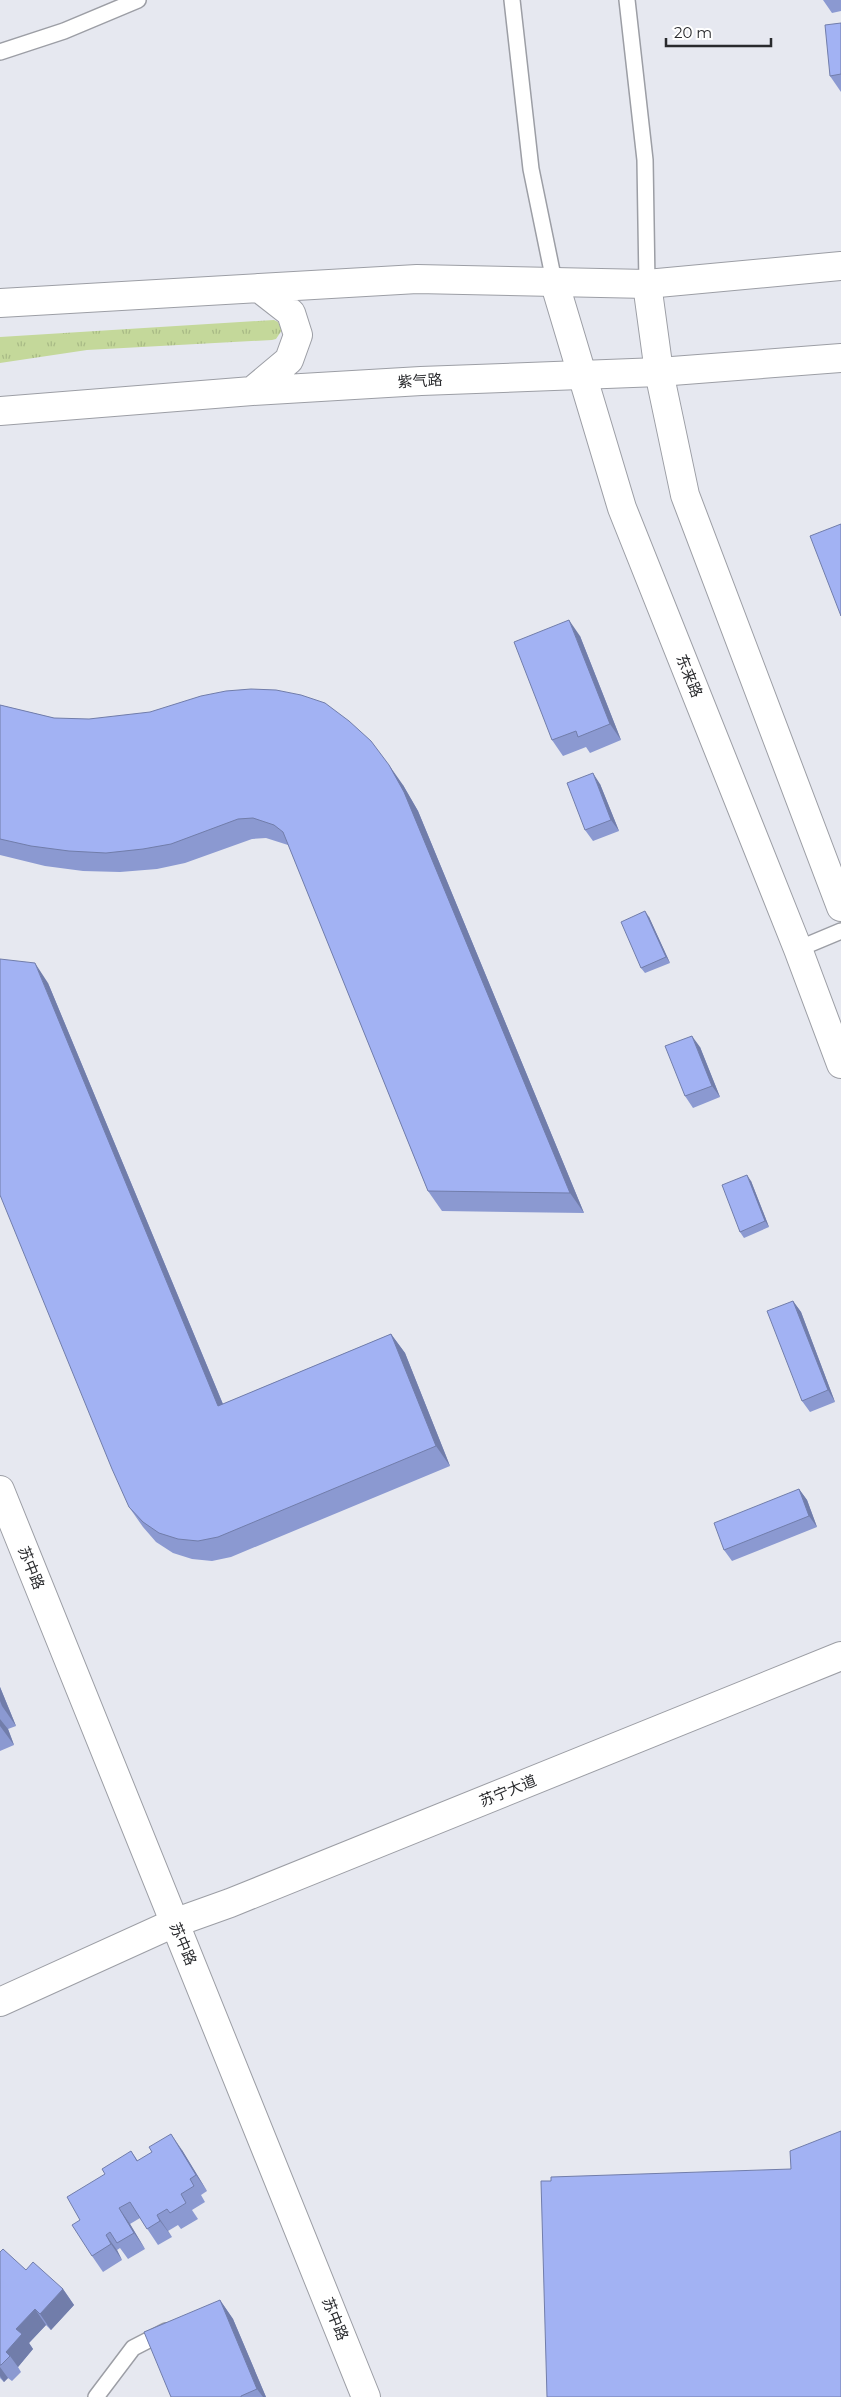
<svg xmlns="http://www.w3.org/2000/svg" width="841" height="2397" font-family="Montserrat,'Noto Sans SC',sans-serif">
	<defs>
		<pattern id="grass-tufts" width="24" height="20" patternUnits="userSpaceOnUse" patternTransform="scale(1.25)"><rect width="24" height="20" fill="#c4d89a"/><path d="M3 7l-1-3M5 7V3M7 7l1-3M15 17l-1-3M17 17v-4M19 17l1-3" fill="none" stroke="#a8ba85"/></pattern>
	</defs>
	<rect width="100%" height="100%" fill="#e6e8f0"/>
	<path fill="url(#grass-tufts)" d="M274 320 278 322 282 330 276 339 272 340 87 350 0 363V337Z"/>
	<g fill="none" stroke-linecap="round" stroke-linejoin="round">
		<defs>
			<path id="lane" d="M512 0 531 169 554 281
				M627 0 645 160 647 284
				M0 52 64 31 138 0
				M798 949 841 931
				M96 2397 133 2348 166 2331"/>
			<path id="street" d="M0 1490 366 2397"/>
			<path id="secondary" d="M554 281 622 508 798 949 841 1064
				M647 284 659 372 685 495 841 907
				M0 2002 174 1923 230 1903 841 1656"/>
			<path id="primary" d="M0 303 417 279 647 284 841 266
				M252 391 289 360 298 335 291 313 259 288
				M0 411 252 391 421 381 659 372 841 358"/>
		</defs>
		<use href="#lane" stroke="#9c9ea5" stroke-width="18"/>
		<use href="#street" stroke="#9c9ea5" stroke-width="30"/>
		<use href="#secondary" stroke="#9c9ea5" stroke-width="30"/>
		<use href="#primary" stroke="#9c9ea5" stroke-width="30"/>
		<use href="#lane" stroke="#fff" stroke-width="15"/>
		<use href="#street" stroke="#fff" stroke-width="28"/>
		<use href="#secondary" stroke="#fff" stroke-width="28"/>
		<use href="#primary" stroke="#fff" stroke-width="28"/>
	</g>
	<path fill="#8b99d1" d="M823 0H841V11L832 13Z
		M841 23V92L830 76Z
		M580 636 621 740 590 753 586 747 563 756 552 740Z
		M0 705 54 718 403 785 418 811 584 1213 442 1211 428 1191 289 846 288 845 266 838 252 839 185 863 157 869 120 872 83 871 45 866 0 855Z
		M600 784 619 831 593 841 585 830Z
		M649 917 670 963 645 973 641 968Z
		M48 983 223 1404 391 1334 405 1353 450 1466 231 1557 212 1561 192 1559 173 1553 156 1542 143 1527 129 1507Z
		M700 1047 720 1097 693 1108 685 1096Z
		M751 1181 769 1227 744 1238 740 1232Z
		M793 1301 801 1312 835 1402 810 1412 802 1401Z
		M799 1489 807 1500 817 1527 732 1561 724 1550Z
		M0 1687 16 1726 8 1729 14 1745 0 1751Z
		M182 2150 207 2191 201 2195 205 2202 192 2210 198 2219 181 2229 178 2225 168 2231 172 2237 158 2245 140 2218 130 2224 145 2249 128 2259 120 2248 117 2250 122 2260 103 2272 92 2256 80 2220 105 2174 131 2151 138 2161Z
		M0 2252 26 2270 63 2289 74 2305 51 2330 46 2325 29 2343 33 2349 18 2367 21 2372 12 2381 8 2378 4 2382 0 2378Z
		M220 2300 233 2319 266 2397H171Z"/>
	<path fill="#717daa" d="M569 620 580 636 621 740 610 724Z
		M389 765 403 785 418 811 584 1213 570 1193Z
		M593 773 600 784 619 831 611 820Z
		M645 911 649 917 670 963 666 957Z
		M35 963 48 983 232 1426 218 1406Z
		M692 1036 700 1047 720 1097 712 1086Z
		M747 1175 751 1181 769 1227 765 1221Z
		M793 1301 801 1312 835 1402 828 1390Z
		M391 1334 405 1353 450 1466 436 1446Z
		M799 1489 807 1500 817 1527 809 1516Z
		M0 1687 16 1726 2 1706 0 1701Z
		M0 1719 8 1729 14 1745 0 1726Z
		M171 2134 182 2150 207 2191 196 2175Z
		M119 2208 130 2224 145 2249 134 2233Z
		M157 2215 168 2231 172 2237 160 2221Z
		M106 2235 117 2250 122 2260 111 2244Z
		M63 2289 74 2305 51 2330 40 2314Z
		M220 2300 233 2319 266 2397H263L257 2389Z
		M35 2309 46 2325 29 2343 33 2349 18 2367 10 2356 6 2352 16 2329Z
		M0 2367 8 2378 4 2382 0 2376Z"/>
	<path fill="#a2b2f3" stroke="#717daa" d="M841 23V74L830 76 825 25Z
		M841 524V616L810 536Z
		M569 620 610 724 578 737 576 731 552 740 514 642Z
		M251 689 276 690 301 695 325 703 349 721 371 741 389 765 404 792 570 1193 428 1191 283 832 274 825 253 818 238 819 171 844 143 849 106 853 69 851 31 846 0 839V705L54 718 89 719 150 712 201 696 226 691Z
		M593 773 611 820 585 830 567 783Z
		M645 911 666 957 641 968 621 922Z
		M0 959 35 963 218 1406 391 1334 436 1446 218 1537 198 1541 178 1539 159 1533 143 1522 129 1507 112 1469 0 1195Z
		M692 1036 712 1086 685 1096 665 1046Z
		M747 1175 765 1221 740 1232 722 1185Z
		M793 1301 828 1390 802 1401 767 1311Z
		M799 1489 809 1516 724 1550 714 1523Z
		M841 2131V2397H547L541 2181H551V2177L791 2169 790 2151Z
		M171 2134 196 2175 190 2179 194 2186 181 2194 186 2203 170 2213 167 2209 157 2215 160 2221 147 2229 130 2202 119 2208 134 2233 117 2243 110 2232 106 2235 111 2244 92 2256 72 2225 80 2220 67 2197 105 2174 102 2169 131 2151 137 2161 152 2152 149 2147Z
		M3 2249 26 2270 33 2262 63 2289 40 2314 35 2309 16 2329 22 2334 6 2352 10 2356 1 2365H0V2252Z
		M220 2300 257 2389 241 2396V2397H171L144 2332Z"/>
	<g text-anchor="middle" stroke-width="5" stroke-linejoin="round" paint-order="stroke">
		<g font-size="15" fill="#292a2d" stroke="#fff">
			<text transform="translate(420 381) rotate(-3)" y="5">紫气路</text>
			<text transform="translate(689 676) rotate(68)" y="5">东来路</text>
			<text transform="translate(31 1568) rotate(68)" y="5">苏中路</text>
			<text transform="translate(508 1791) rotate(-22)" y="5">苏宁大道</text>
			<text transform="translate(183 1944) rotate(67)" y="5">苏中路</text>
			<text transform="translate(335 2319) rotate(68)" y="5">苏中路</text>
		</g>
	</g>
	<path d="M666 38v8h105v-8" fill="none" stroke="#292a2d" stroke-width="2.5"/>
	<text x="674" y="38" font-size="15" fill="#292a2d" stroke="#ffffff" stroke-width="4" paint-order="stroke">20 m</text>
</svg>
